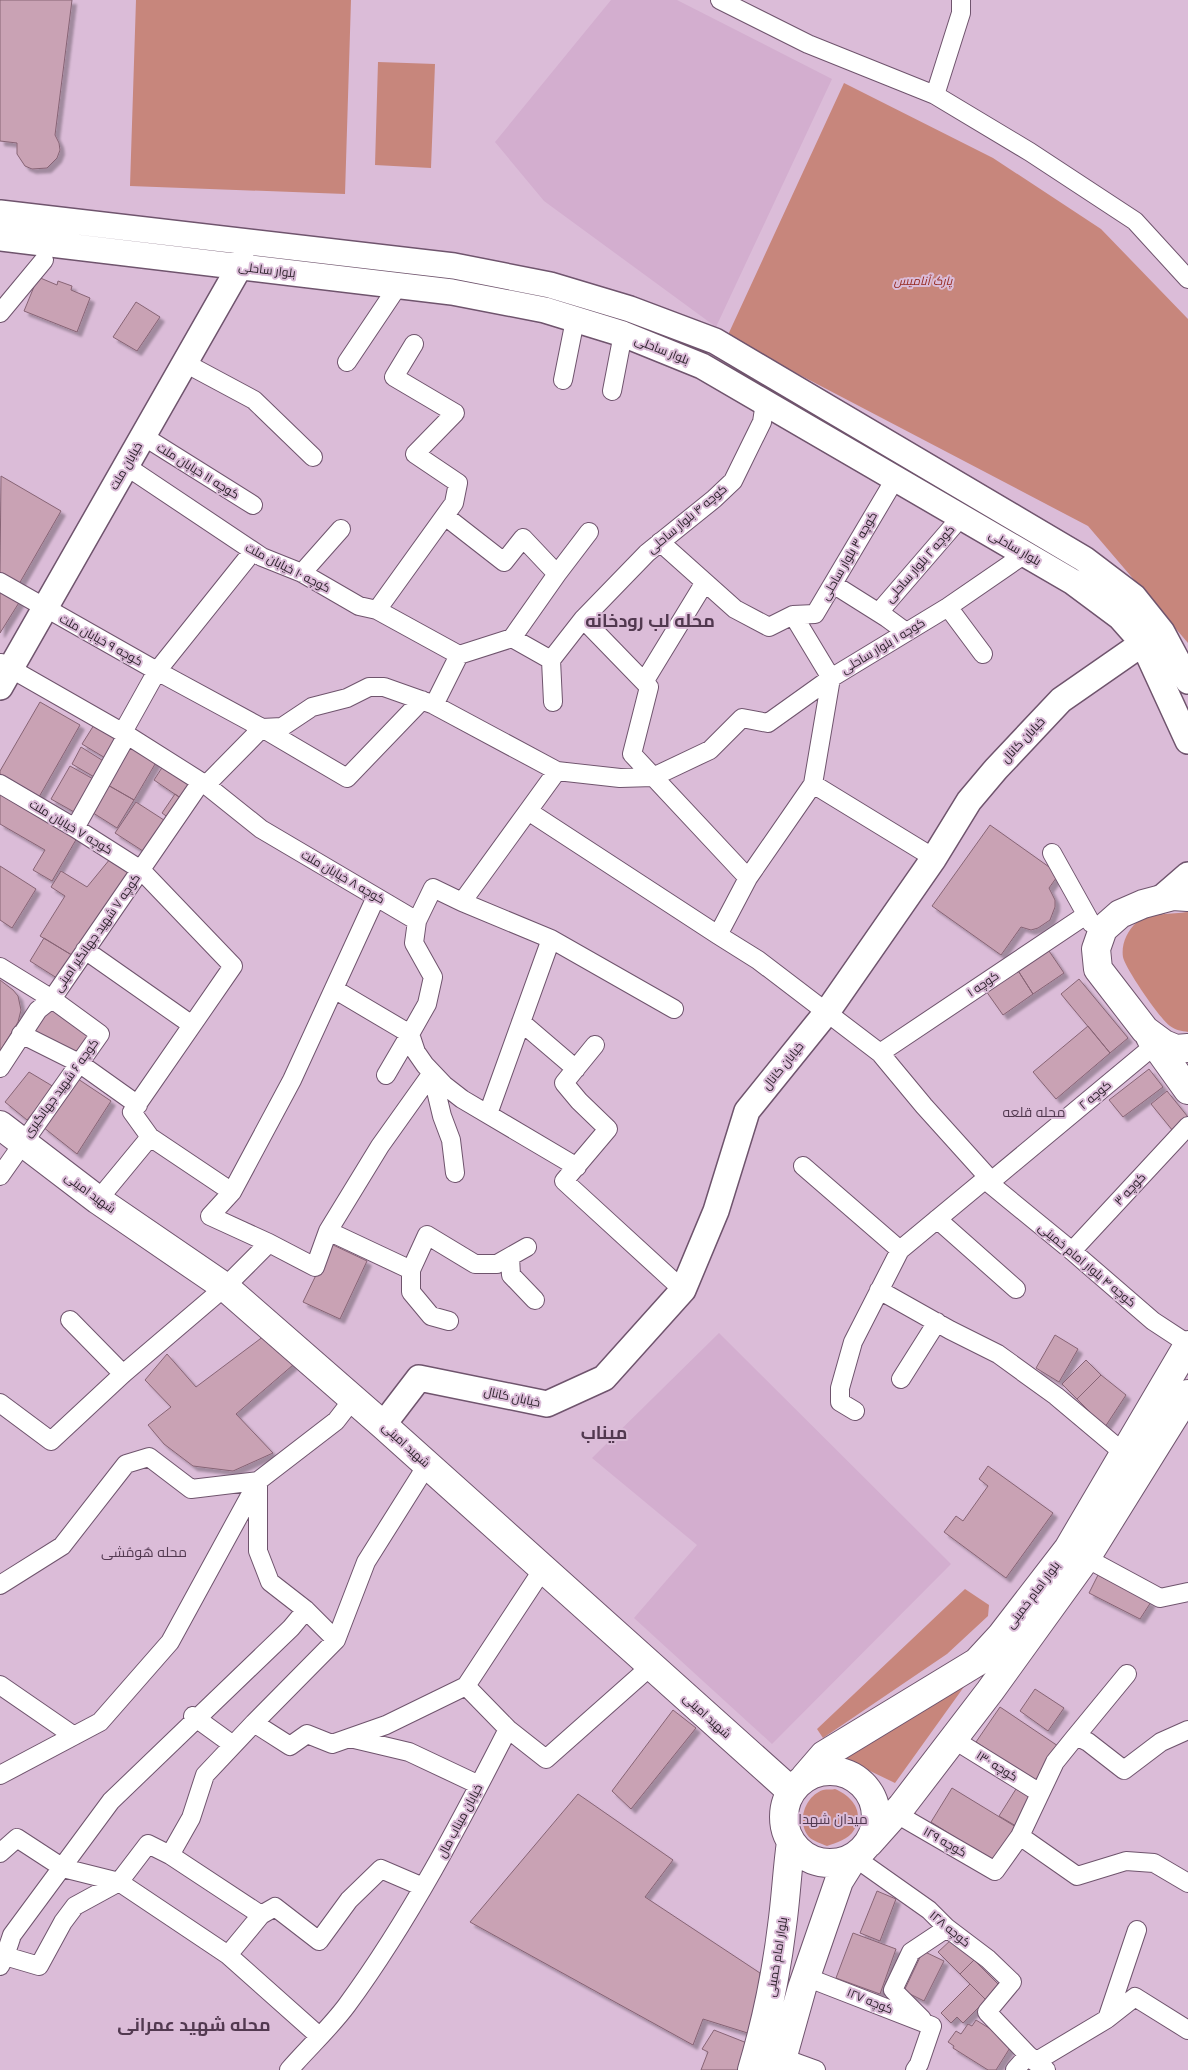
<svg xmlns="http://www.w3.org/2000/svg" width="1188" height="2070" font-family="'Times New Roman',Cairo,serif">
	<defs>
		<filter id="shadow"><feDropShadow dx="4.5" dy="4.5" stdDeviation="1" flood-color="#0004"/></filter>
	</defs>
	<rect width="100%" height="100%" fill="#dbbcd8"/>
	<path fill="#d3aecf" d="M611 0H677L832 79 716 327 544 201 495 142Z
		M719 1333 951 1564 772 1744 634 1618 697 1545 592 1458Z"/>
	<path fill="#c7867c" d="M136 0H351L345 194 130 186Z
		M378 62 435 64 431 168 375 165Z
		M844 83 993 158 1101 229 1188 319V643L1088 526 727 337Z
		M1188 912V1032C1182 1031 1175 1030 1170 1026 1160 1019 1125 968 1123 957 1121 945 1127 931 1136 923 1150 913 1172 914 1188 912Z
		M965 1589 989 1605 988 1616 947 1654 823 1738 817 1729Z
		M971 1677 895 1783 837 1755Z
		M835 1789C852 1796 865 1812 854 1830 849 1839 836 1843 827 1846 822 1844 813 1841 809 1837 796 1822 805 1796 823 1790 827 1789 832 1790 835 1789Z"/>
	<path fill="#c9a2b4" stroke="#876475" filter="url(#shadow)" d="M0 0H72L55 135 59 143 60 150 57 158 47 168 32 169 25 166 17 154V143L0 141Z
		M38 277 57 285 58 281 72 286 71 290 90 298 77 332 24 311Z
		M136 302 160 317 137 351 113 337Z
		M1 476 61 511 19 584 0 573Z
		M0 588 20 601 0 633Z
		M40 702 80 725 39 797 0 774V771Z
		M94 725 118 739 107 759 82 744Z
		M130 743 158 759 134 800 106 784Z
		M81 747 105 762 96 778 72 764Z
		M165 763 193 782 182 799 154 780Z
		M70 766 95 780 76 813 51 799Z
		M106 784 134 800 117 828 90 811Z
		M0 794 77 838 52 881 33 870 45 850 0 824Z
		M175 794 182 799 169 818 162 813Z
		M136 802 167 822 146 853 115 833Z
		M990 825 1059 874 1049 888 1055 900V907L1050 920 1038 928 1031 930 1021 927 1001 955 932 906Z
		M110 859 129 871 75 957 40 936 65 896 51 887 61 871 87 887Z
		M0 866 36 889 12 928 0 920Z
		M44 938 75 957 60 980 30 961Z
		M1047 948 1064 973 1033 994 1017 969Z
		M1017 969 1033 994 1003 1015 986 991Z
		M1079 979 1128 1038 1110 1053 1061 994Z
		M0 980 13 990 18 996 21 1010 18 1022 0 1051Z
		M51 1006 92 1033 74 1058 30 1035Z
		M1088 1026 1110 1053 1056 1099 1033 1072Z
		M1149 1069 1163 1087 1123 1117 1109 1100Z
		M29 1072 54 1087 27 1120 5 1102Z
		M75 1077 111 1101 77 1154 43 1127Z
		M1167 1091 1188 1117 1173 1131 1151 1104Z
		M331 1244 367 1261 340 1319 303 1302Z
		M268 1333 293 1365 236 1414 273 1453 233 1471 193 1466 164 1444 148 1425 171 1407 145 1380 167 1354 196 1387Z
		M1055 1335 1078 1349 1059 1382 1036 1368Z
		M1086 1360 1101 1375 1077 1399 1062 1384Z
		M1101 1375 1126 1395 1105 1427 1077 1399Z
		M988 1466 1053 1513 1006 1578 944 1532 956 1516 963 1521 988 1486 979 1479Z
		M1098 1575 1151 1602 1140 1619 1089 1593Z
		M1035 1689 1064 1708 1048 1731 1020 1711Z
		M1000 1707 1058 1746 1035 1781 976 1742Z
		M673 1710 696 1728 631 1809 612 1791Z
		M952 1788 1016 1827 994 1862 931 1822Z
		M1016 1789 1033 1799 1016 1826 999 1816Z
		M578 1794 673 1860 645 1897 760 1973 754 2035 703 2019 693 2045 470 1922Z
		M877 1891 896 1899 880 1941 860 1933Z
		M853 1933 896 1949 880 1994 836 1978Z
		M952 1939 974 1960 960 1974 938 1952Z
		M923 1951 944 1961 924 2001 904 1991Z
		M974 1960 1000 1986 986 2000 960 1974Z
		M970 1984 986 2000 963 2023 957 2017 951 2023 941 2013Z
		M976 2020 1013 2043 996 2070H988L953 2048 954 2046 948 2042 956 2031 961 2034 968 2024 972 2026Z
		M714 2030 752 2045 742 2070H701L708 2052 702 2049Z"/>
	<g fill="none" stroke-linecap="round" stroke-linejoin="round">
		<defs>
			<path id="street" d="M720 0 808 44 935 95 1030 152 1135 221 1188 279
				M935 95 961 13V0
				M0 313 44 260
				M347 362 398 286
				M185 363 254 400 313 457
				M563 380 575 320
				M612 391 623 334
				M143 436 253 505
				M126 466 262 557 302 573 359 606 377 610 459 655
				M445 516 504 562 523 538 557 574 512 638
				M302 573 341 529
				M557 574 589 532
				M0 582 157 671 123 732
				M833 584 887 618 906 632
				M948 607 983 654
				M377 610 454 503 458 483 415 454 455 413 394 377 414 344
				M879 612 961 517
				M793 615 815 614 895 479
				M583 619 647 553 714 499 733 481 762 422 765 403
				M551 660 553 702
				M1 663 127 735 206 785 261 829 417 921 433 888 462 902 551 939 674 1009
				M644 682 705 582
				M262 728 347 778 422 700
				M262 728 282 727 312 707 347 698 369 687H384L432 704
				M557 771 620 778 653 777 710 750 742 718 768 723 831 678 793 615 769 627 735 609 660 542
				M0 784 75 828 141 870 233 966 132 1112 150 1137 232 1192
				M813 784 831 678 948 607 1025 554
				M206 785 262 728 157 671 253 551
				M75 828 127 735
				M1052 853 1091 923
				M934 858 813 784 748 878 632 754 649 687 583 619 551 660 512 638 459 655 434 705 557 771 528 811 718 935 758 960 880 1053 924 1106 988 1177 989 1183
				M376 897 292 1080 232 1192 210 1216 269 1243 315 1267 328 1231 411 1270
				M462 902 528 811
				M718 935 748 878
				M85 950 192 1025
				M0 967 52 999 100 1034 0 1176
				M334 989 410 1034 427 1004 433 977 414 943 417 921
				M521 1022 576 1069
				M21 1034 79 1063 138 1105
				M410 1034 416 1052 425 1065 444 1085 462 1099 577 1167
				M595 1045 564 1083 579 1101 608 1129 564 1181 683 1290
				M880 1053 1086 915
				M0 1068 38 1010 52 999 201 782
				M432 1074 442 1116 451 1140 455 1173
				M386 1075 410 1034
				M488 1114 551 939
				M803 1166 900 1250
				M989 1183 1072 1251 1153 1321 1188 1344
				M989 1183 1156 1044
				M98 1200 150 1137
				M937 1219 1016 1289
				M328 1231 380 1146 432 1073
				M1072 1251 1188 1126
				M510 1257 511 1275 535 1300
				M879 1290 950 1330 998 1354 1056 1396 1125 1454
				M70 1320 123 1374
				M449 1321 431 1316 411 1292V1270L427 1235 475 1264H497L527 1247
				M901 1379 937 1322
				M0 1403 51 1441 123 1374 225 1287 269 1243
				M855 1411 840 1402V1388L853 1342 900 1250 988 1177
				M427 1465 366 1562 336 1640 254 1723 290 1746 307 1734 332 1744 386 1725 466 1686
				M1086 1558 1160 1598 1188 1592
				M0 1585 62 1546 126 1464 149 1457 191 1489 258 1481 336 1421 353 1399
				M1127 1674 1076 1736 1088 1742 1124 1770 1161 1742 1188 1730
				M0 1685 74 1736
				M193 1716 233 1745
				M254 1723 205 1775 191 1818 170 1855 261 1915 275 1907 319 1941 349 1900 381 1869 423 1887
				M508 1729 546 1759 651 1666
				M350 1738 409 1752 479 1785
				M953 1739 1040 1793
				M0 1775 100 1722 170 1642 258 1481V1551L270 1582 306 1610 336 1640
				M895 1813 995 1871 1020 1836 1055 1762 1076 1736
				M1020 1836 1077 1876 1126 1861 1154 1863 1188 1883
				M0 1853 17 1838 63 1868 119 1882 228 1955 319 2036
				M854 1857 929 1910 947 1928 988 1959 1012 1982 987 2012 1028 2055 1046 2070
				M228 1955 261 1915
				M5 1956 39 1966 63 1922 75 1906 119 1882 148 1844 170 1855
				M0 1966 5 1956 12 1935 111 1801 291 1628 306 1610
				M806 1977 932 2026 919 2064 915 2070
				M922 2019 893 1990 911 1952 947 1928
				M1107 2019 1135 1997 1188 2030
				M783 2058 816 2070
				M1035 2062 1107 2019 1137 1930
				M289 2070C308 2048 330 2028 347 2005 410 1919 460 1823 508 1729L466 1686 543 1569
				M1015 2070 1028 2055"/>
			<path id="secondary" d="M0 213 454 266 550 285 630 309 715 341 1084 559 1134 597 1162 632 1188 681
				M0 238 452 292 545 310 623 334 702 366 1073 582 1120 617 1143 643 1188 741
				M0 687 240 266 241 251
				M1158 901 1188 875
				M383 1425 419 1378 547 1404 604 1378 683 1290 716 1211 747 1111 827 1012 934 858 969 801 996 769 1061 700 1143 643"/>
			<path id="primary" d="M1188 897 1173 896 1143 904 1120 914 1103 929 1096 949 1098 969 1145 1030 1164 1044 1176 1049 1188 1048
				M1150 1037 1188 1090
				M0 1125 98 1200 225 1287 383 1425 791 1791
				M784 1817a46 46 0 1 1 92 0a46 46 0 1 1-92 0Z
				M805 1777 824 1755 977 1662 1001 1636 1068 1549 1188 1345
				M869 1843 902 1806 990 1691 1086 1558 1188 1394
				M752 2070C766 2023 776 1975 782 1926 786 1898 787 1870 791 1842
				M779 2070 802 1988 839 1881 854 1857"/>
		</defs>
		<use href="#street" stroke="#6f546d" stroke-width="20"/>
		<use href="#secondary" stroke="#6f546d" stroke-width="28"/>
		<use href="#primary" stroke="#6f546d" stroke-width="30"/>
		<use href="#street" stroke="#fff" stroke-width="18"/>
		<use href="#secondary" stroke="#fff" stroke-width="25"/>
		<use href="#primary" stroke="#fff" stroke-width="28"/>
	</g>
	<g text-anchor="middle" stroke-width="4" stroke-linejoin="round" paint-order="stroke">
		<g font-size="12" fill="#2d222c" stroke="#dbbcd8">
			<text transform="translate(267 270) rotate(7)" y="4">بلوار ساحلی</text>
			<text transform="translate(662 350) rotate(22)" y="4">بلوار ساحلی</text>
			<text transform="translate(126 466) rotate(-60)" y="4">خیابان ملت</text>
			<text transform="translate(198 471) rotate(32)" y="4">کوچه ۱۱ خیابان ملت</text>
			<text transform="translate(687 519) rotate(-40)" y="4">کوچه ۴ بلوار ساحلی</text>
			<text transform="translate(1015 548) rotate(30)" y="4">بلوار ساحلی</text>
			<text transform="translate(849 556) rotate(-60)" y="4">کوچه ۳ بلوار ساحلی</text>
			<text transform="translate(920 564) rotate(-49)" y="4">کوچه ۲ بلوار ساحلی</text>
			<text transform="translate(288 568) rotate(27)" y="4">کوچه ۱۰ خیابان ملت</text>
			<text transform="translate(101 640) rotate(29)" y="4">کوچه ۹ خیابان ملت</text>
			<text transform="translate(883 646) rotate(-31)" y="4">کوچه ۱ بلوار ساحلی</text>
			<text transform="translate(1023 740) rotate(-47)" y="4">خیابان کانال</text>
			<text transform="translate(71 827) rotate(31)" y="4">کوچه ۷ خیابان ملت</text>
			<text transform="translate(343 877) rotate(30)" y="4">کوچه ۸ خیابان ملت</text>
			<text transform="translate(97 933) rotate(-55)" y="4">کوچه ۷ شهید جهانگیر امینی</text>
			<text transform="translate(983 984) rotate(-34)" y="4">کوچه ۱</text>
			<text transform="translate(783 1066) rotate(-51)" y="4">خیابان کانال</text>
			<text transform="translate(61 1088) rotate(-54)" y="4">کوچه ۶ شهید جهانگیری</text>
			<text transform="translate(1095 1095) rotate(-40)" y="4">کوچه ۲</text>
			<text transform="translate(1130 1189) rotate(-47)" y="4">کوچه ۳</text>
			<text transform="translate(90 1193) rotate(36)" y="4">شهید امینی</text>
			<text transform="translate(1087 1265) rotate(40)" y="4">کوچه ۴ بلوار امام خمینی</text>
			<text transform="translate(512 1397) rotate(12)" y="4">خیابان کانال</text>
			<text transform="translate(406 1445) rotate(42)" y="4">شهید امینی</text>
			<text transform="translate(1033 1595) rotate(-53)" y="4">بلوار امام خمینی</text>
			<text transform="translate(707 1716) rotate(42)" y="4">شهید امینی</text>
			<text transform="translate(997 1766) rotate(32)" y="4">کوچه ۱۳۰</text>
			<text transform="translate(460 1821) rotate(-62)" y="4">خیابان میناب مال</text>
			<text transform="translate(945 1842) rotate(30)" y="4">کوچه ۱۲۹</text>
			<text transform="translate(950 1929) rotate(40)" y="4">کوچه ۱۲۸</text>
			<text transform="translate(777 1957) rotate(-81)" y="4">بلوار امام خمینی</text>
			<text transform="translate(870 2001) rotate(22)" y="4">کوچه ۱۲۷</text>
		</g>
		<g font-size="12" font-style="italic" fill="#962b21" stroke="#dbbcd8">
			<text x="923" y="285">پارک آنامیس</text>
		</g>
		<g font-size="14" fill="#523950" stroke="#dbbcd8">
			<text x="1034" y="1117">محله قلعه</text>
			<text x="144" y="1557">محله هُومُشی</text>
			<text x="833" y="1824">میدان شهدا</text>
		</g>
		<g font-size="18" font-weight="bold" fill="#523950" stroke="#dbbcd8">
			<text x="650" y="627">محله لب رودخانه</text>
			<text x="604" y="1439">میناب</text>
			<text x="194" y="2031">محله شهید عمرانی</text>
		</g>
	</g>
</svg>
